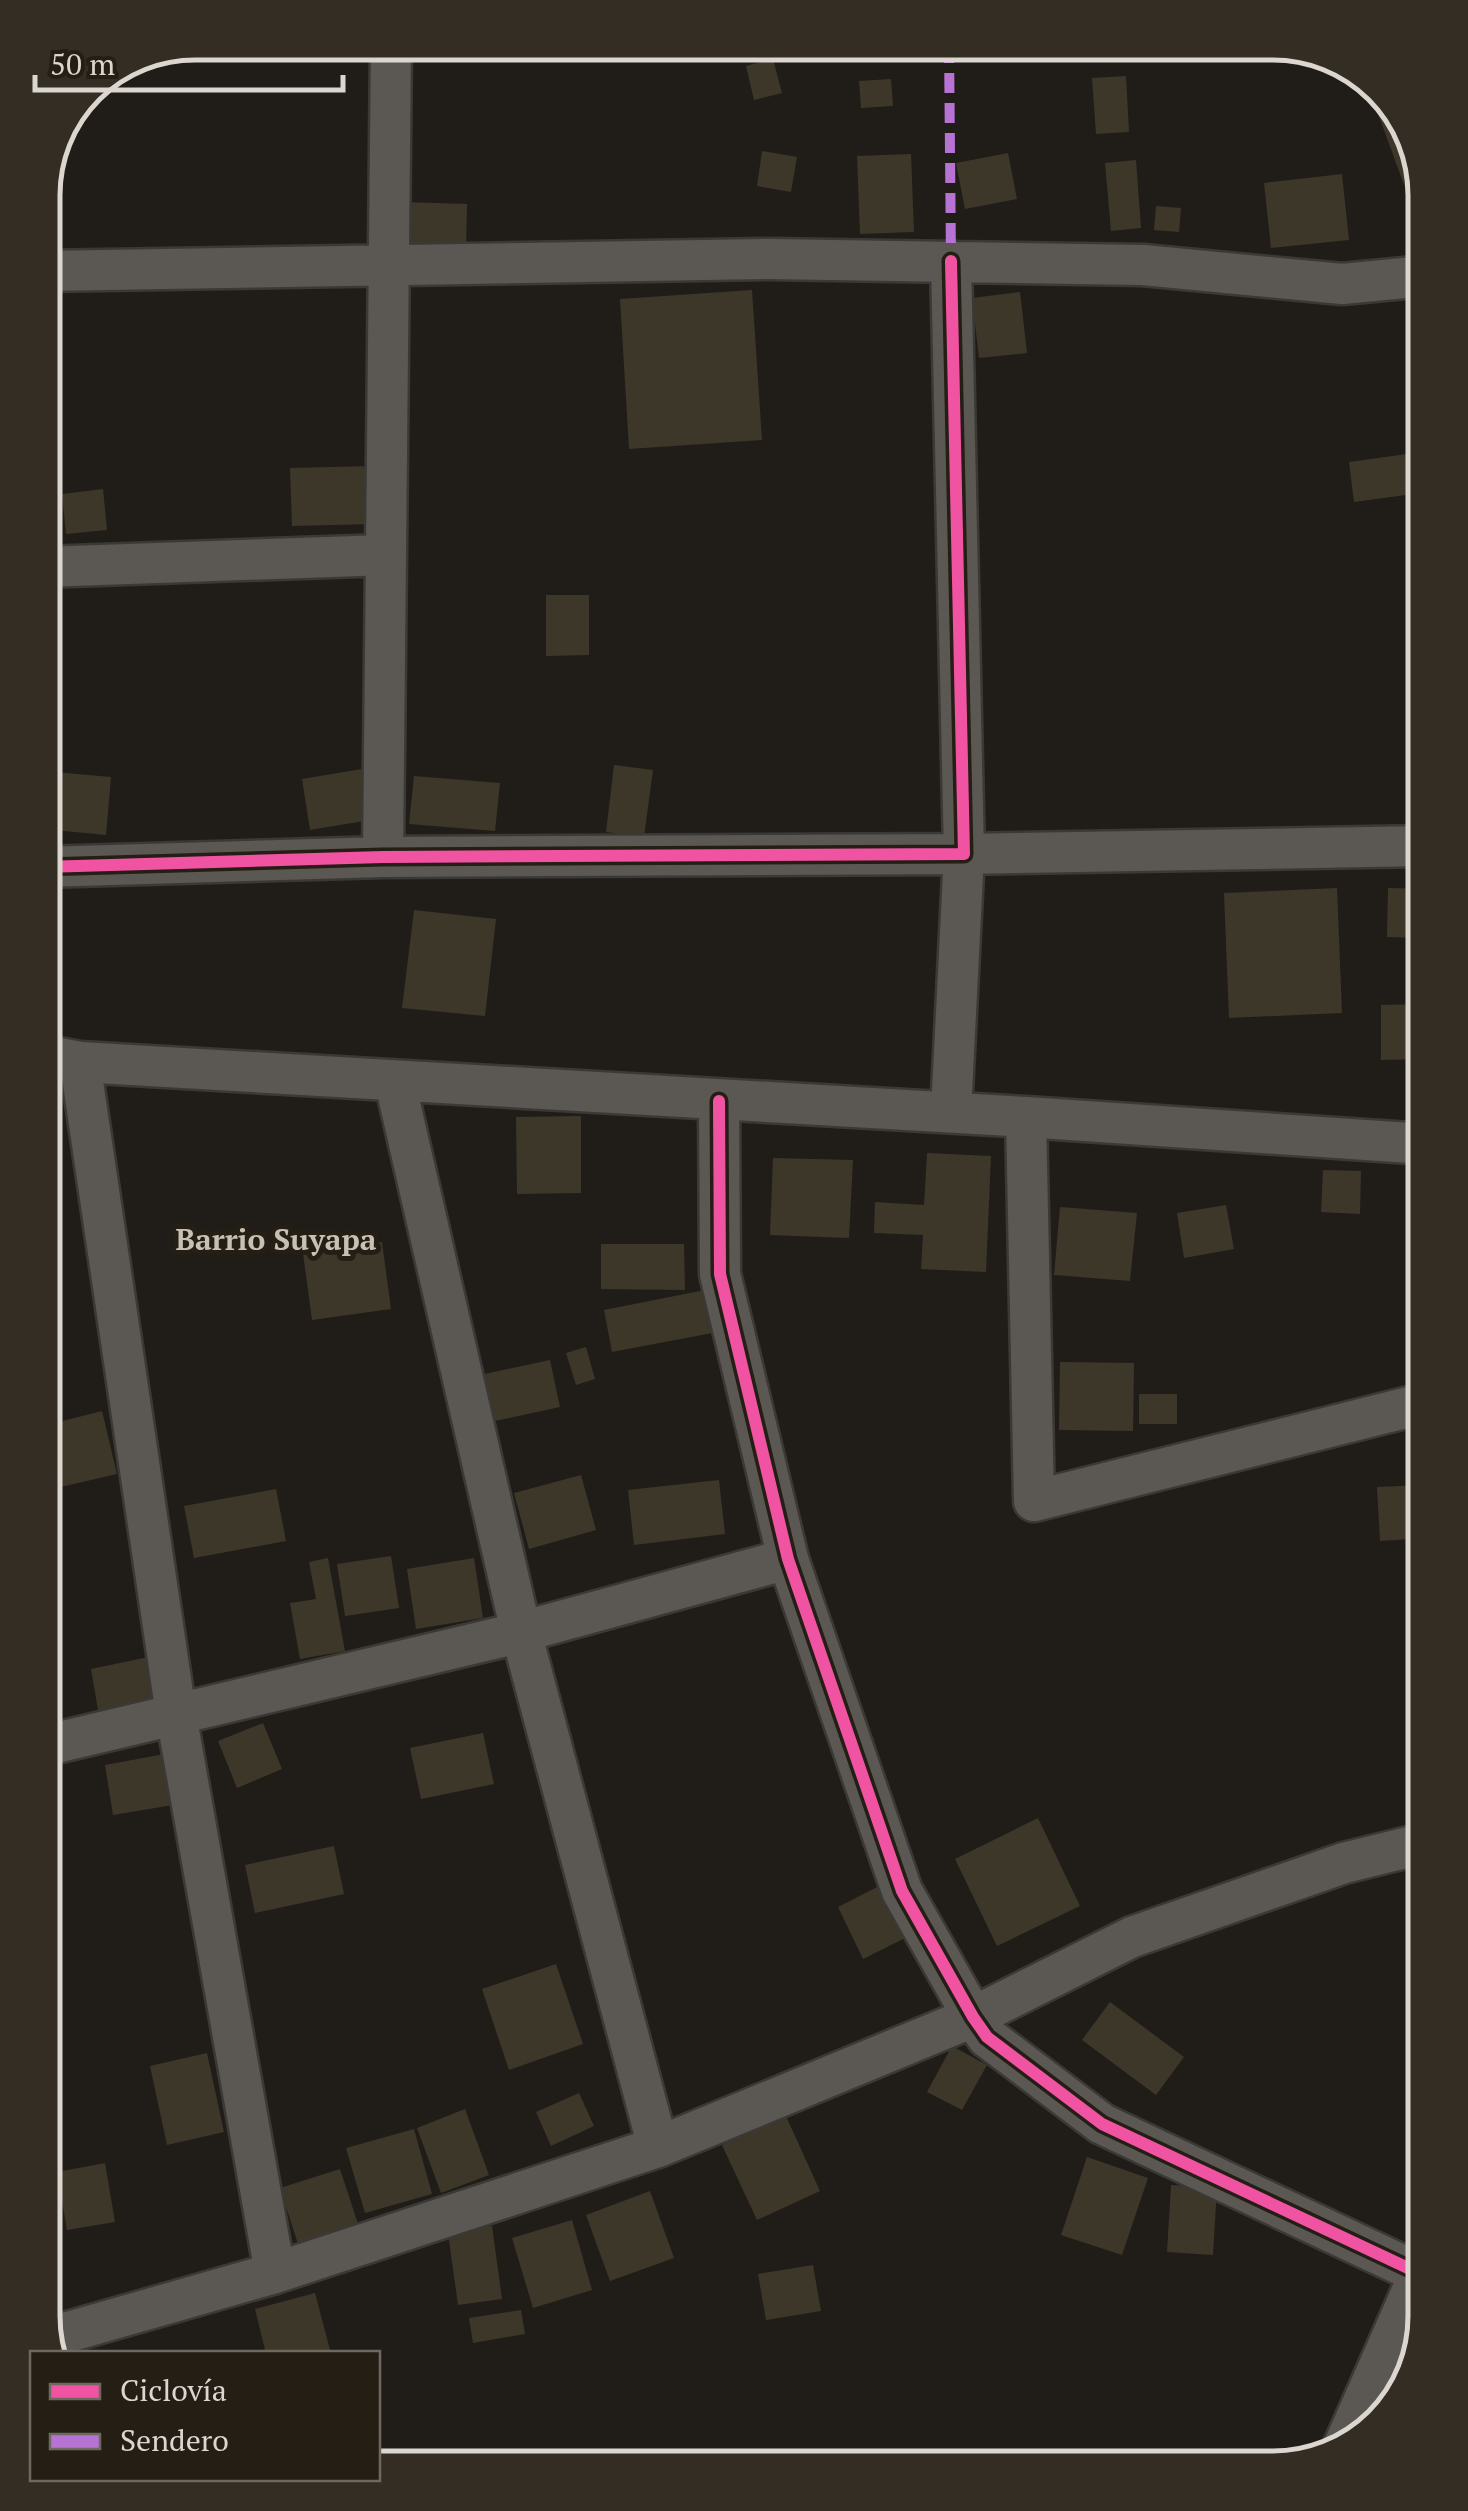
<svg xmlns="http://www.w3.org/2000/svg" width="1468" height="2511" font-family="'PT Serif',serif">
	<rect width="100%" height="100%" fill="#201d18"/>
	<path fill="#3d372a" d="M195 43H225L224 61 155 59Z
		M773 59 782 93 754 100 746 66Z
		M1126 76 1129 132 1096 134 1092 78Z
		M891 79 893 106 861 108 859 81Z
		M1383 97 1410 128 1426 195 1425 220 1418 223 1373 100Z
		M762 151 797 157 791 192 757 186Z
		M1008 153 1017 199 965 209 956 163Z
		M911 154 914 232 860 234 857 156Z
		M1136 160 1141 228 1111 231 1105 163Z
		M1342 174 1349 240 1271 248 1264 183Z
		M403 202 467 204 466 252 402 250Z
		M1156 206 1181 208 1179 232 1154 230Z
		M752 290 762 440 629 449 620 299Z
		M1020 292 1027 353 979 358 972 298Z
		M1407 454 1413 494 1354 502 1349 462Z
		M373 466 374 524 292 526 290 468Z
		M103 489 107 530 66 534 62 494Z
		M546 595H589V655L546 656Z
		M614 765 653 770 644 837 606 832Z
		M362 769 370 820 310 830 302 779Z
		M43 771 111 777 106 835 43 829Z
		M414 776 500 783 495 831 409 824Z
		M1337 888 1342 1013 1229 1018 1224 893Z
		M1388 888 1425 889V938L1387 937Z
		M414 910 496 919 485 1016 402 1008Z
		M1425 1004V1059L1381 1060V1005Z
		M581 1116V1193L517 1194 516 1117Z
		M927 1153 991 1156 986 1272 921 1269 923 1235 874 1233 875 1202 924 1205Z
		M773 1158 853 1160 849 1238 770 1235Z
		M1323 1170 1361 1171 1360 1214 1321 1212Z
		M1425 1173V1224H1413L1412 1174Z
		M1226 1205 1234 1249 1184 1258 1177 1213Z
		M1060 1207 1137 1213 1130 1281 1054 1275Z
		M382 1242 391 1309 312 1320 303 1253Z
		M601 1244H684L685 1290 601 1289Z
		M720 1287 728 1330 612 1352 604 1310Z
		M586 1347 595 1379 576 1385 566 1353Z
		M550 1360 560 1407 490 1422 480 1375Z
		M1060 1362 1134 1363 1133 1431 1059 1430Z
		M1139 1394H1177V1424H1139Z
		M102 1411 117 1474 43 1491V1426Z
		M581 1475 596 1530 529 1549 514 1493Z
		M719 1480 725 1534 634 1545 628 1490Z
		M1425 1485V1538L1380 1541 1377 1487Z
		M276 1489 286 1541 194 1558 184 1506Z
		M391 1556 399 1608 345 1616 337 1564Z
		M328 1558 345 1651 300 1659 290 1603 316 1599 309 1562Z
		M474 1558 483 1618 416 1629 407 1569Z
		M158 1655 166 1703 99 1716 91 1669Z
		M263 1723 282 1769 237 1788 218 1741Z
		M483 1733 494 1784 421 1799 410 1748Z
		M170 1753 179 1804 113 1815 105 1765Z
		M1038 1818 1080 1906 997 1946 955 1859Z
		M334 1846 344 1894 255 1913 245 1865Z
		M885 1883 911 1935 863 1959 838 1907Z
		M556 1964 583 2044 509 2070 482 1989Z
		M1110 2002 1184 2057 1156 2095 1082 2040Z
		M952 2046 987 2065 962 2110 927 2092Z
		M207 2053 224 2132 167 2145 150 2066Z
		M579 2093 594 2126 551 2146 536 2112Z
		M465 2109 489 2175 441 2193 417 2128Z
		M785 2114 820 2191 757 2220 722 2145Z
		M414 2129 432 2194 365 2213 346 2148Z
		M1087 2157 1148 2178 1122 2255 1061 2235Z
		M105 2163 115 2222 67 2230 57 2172Z
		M340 2169 358 2224 298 2244 280 2188Z
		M1171 2185 1217 2187 1213 2255 1167 2252Z
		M650 2191 674 2258 610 2281 586 2215Z
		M1425 2204V2244L1411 2238Z
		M572 2220 592 2290 533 2308 512 2238Z
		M492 2226 502 2299 458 2305 448 2233Z
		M813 2265 821 2311 766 2320 758 2274Z
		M315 2293 330 2350 318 2354H266L255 2309Z
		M521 2310 525 2334 473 2343 469 2318Z"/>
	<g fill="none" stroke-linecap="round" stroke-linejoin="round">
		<defs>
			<path id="minor" d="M43 271 769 259 1143 265 1342 284 1425 276
				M43 567 386 555
				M383 857 391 43
				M43 867 383 857 964 854 951 261
				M43 1055 80 1062 1026 1117 1425 1144
				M80 1062 176 1714 275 2273
				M395 1082 521 1632 658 2147
				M719 1101 720 1274 788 1559 902 1891 973 2017 987 2037 1102 2124 1425 2276
				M951 1112 964 854 1425 846
				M1026 1117 1034 1501 1425 1403
				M43 1746 510 1635 788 1559
				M47 2338 275 2273 658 2147 973 2017 1132 1937 1344 1863 1425 1843
				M1341 2452 1420 2273"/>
		</defs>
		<use href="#minor" stroke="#3b3935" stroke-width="45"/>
		<use href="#minor" stroke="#5b5854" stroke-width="40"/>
		<path stroke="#b673d3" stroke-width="10" stroke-dasharray="20 10" stroke-linecap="butt" d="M949 43 951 261"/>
		<defs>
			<path id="cycleway" d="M43 867 383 857 964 854 951 261
				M719 1101 720 1274 788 1559 902 1891 973 2017 987 2037 1102 2124 1425 2276"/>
		</defs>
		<use href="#cycleway" stroke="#241e15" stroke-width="19"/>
		<use href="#cycleway" stroke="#f153a3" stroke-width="12"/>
	</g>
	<g text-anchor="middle" stroke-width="10" stroke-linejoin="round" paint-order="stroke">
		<g font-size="30" font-weight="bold" fill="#c8c0b3" stroke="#241e15">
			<text x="276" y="1250">Barrio Suyapa</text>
		</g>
	</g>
	<path d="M0 0H1468V2511H0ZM195 60H1273A135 135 0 0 1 1408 195V2316A135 135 0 0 1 1273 2451H195A135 135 0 0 1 60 2316V195A135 135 0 0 1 195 60Z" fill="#332d24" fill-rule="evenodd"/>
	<path fill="none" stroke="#dbd7d0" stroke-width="5" d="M195 60H1273A135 135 0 0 1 1408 195V2316A135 135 0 0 1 1273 2451H195A135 135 0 0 1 60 2316V195A135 135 0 0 1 195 60Z"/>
	<rect x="30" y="2351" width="350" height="130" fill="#241e15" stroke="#6d6860" stroke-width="2.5"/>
	<rect x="50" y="2384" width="50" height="15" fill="#f153a3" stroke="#6d6860" stroke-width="2.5"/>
	<text x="120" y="2401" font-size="30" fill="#dbd7d0">Ciclovía</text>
	<rect x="50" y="2434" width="50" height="15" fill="#b673d3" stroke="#6d6860" stroke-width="2.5"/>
	<text x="120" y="2451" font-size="30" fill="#dbd7d0">Sendero</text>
	<path d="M35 75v15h308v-15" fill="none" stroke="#dbd7d0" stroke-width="5"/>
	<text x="50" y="75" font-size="30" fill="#dbd7d0" stroke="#241e15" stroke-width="8" paint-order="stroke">50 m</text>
</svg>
